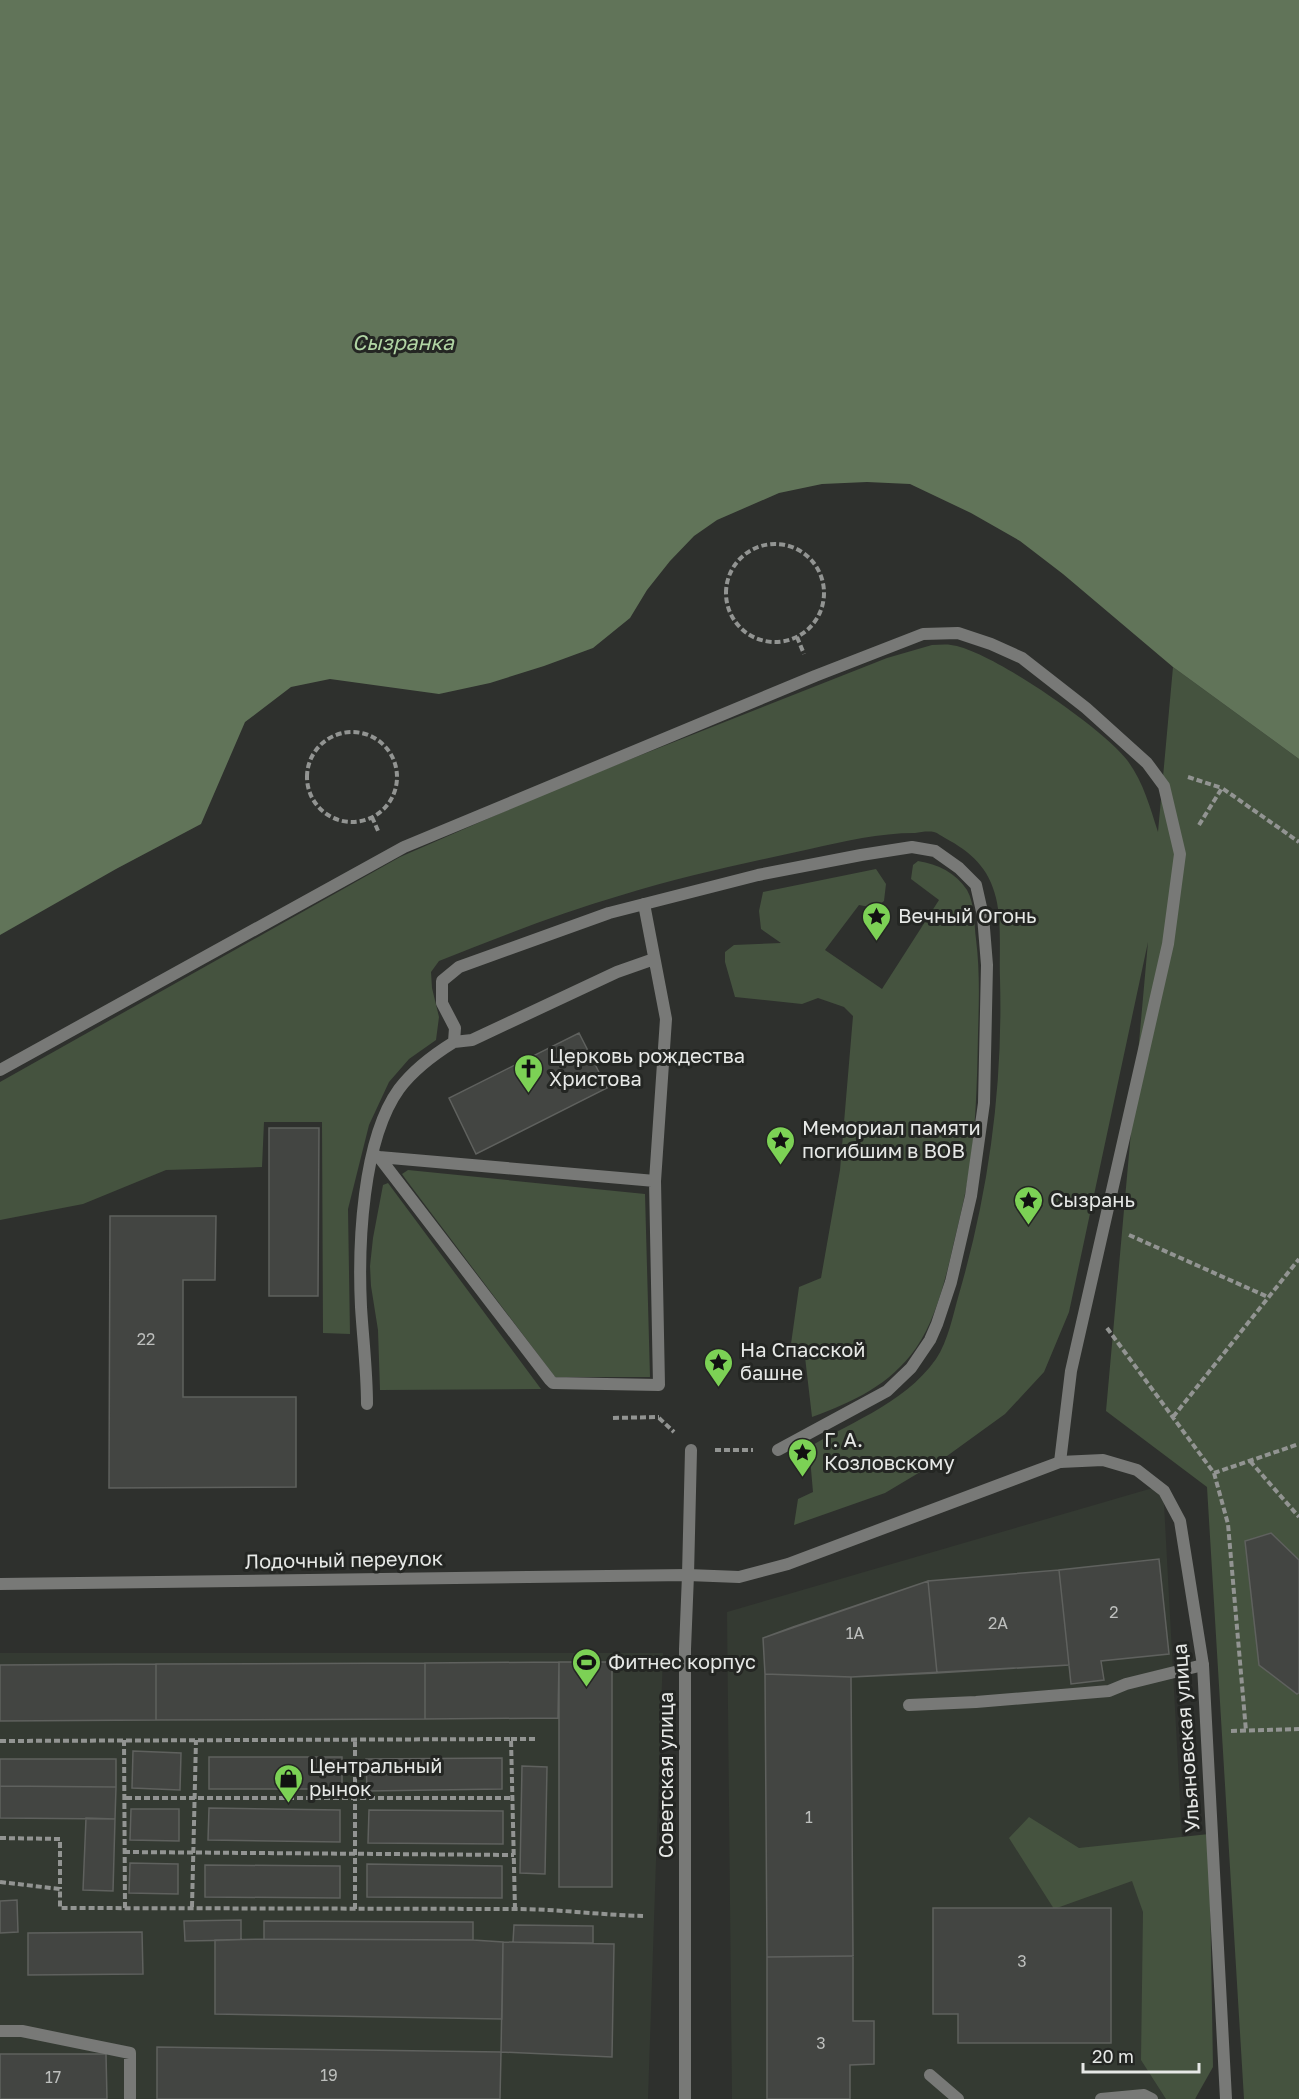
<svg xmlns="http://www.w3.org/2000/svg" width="1299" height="2099" font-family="'Golos Text',sans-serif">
	<rect width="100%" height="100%" fill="#2e302d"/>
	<path fill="#343a32" d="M1163 1485 1196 2099H732L727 1612Z
		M0 1653H663L648 2099H0Z"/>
	<path fill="#45533f" d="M932 645C938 645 945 644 951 645 989 649 1104 729 1127 760 1143 781 1150 807 1158 832L1173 667 1299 759V2099H1244L1207 1487 1106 1411 1148 942 1069 1312 1044 1372 1005 1414 947 1456 885 1493 794 1525 798 1499 813 1492 810 1458 798 1454C844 1424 903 1406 936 1359 948 1341 953 1315 959 1294 989 1191 1003 1086 1000 979 999 953 1002 923 996 898 989 868 971 852 945 838 941 836 938 833 934 832 928 831 921 832 915 833 879 833 845 841 810 849 747 863 683 876 622 895 560 913 499 937 439 961L431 972 432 988 439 1017 436 1040 409 1059 389 1082 369 1125 348 1209 350 1334 323 1333 322 1122H264L262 1167 166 1170 83 1204 0 1220V1082L400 857 565 785 887 658Z
		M918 861C938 864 956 873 967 890 975 904 974 924 976 939 980 971 979 1002 978 1034 977 1084 976 1135 967 1184 963 1205 958 1225 953 1246 946 1278 935 1321 916 1348 890 1385 853 1402 812 1417L805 1357 790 1351 799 1287 821 1278 840 1170 853 1016 844 1007 818 998 802 1004 735 997 725 962V952L734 945 781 943 761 929 759 911 763 892 876 869 886 884 884 901 875 908 859 905 825 950 882 989 939 900 911 879 913 865Z
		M408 1170 645 1194 650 1377H555L407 1181 402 1174Z
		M388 1183 541 1389 380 1390 378 1330 371 1286 370 1266 373 1238 383 1185Z
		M1029 1817 1079 1848 1209 1834 1213 2067 1195 2099H1166L1141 2060 1143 1912 1132 1881 1054 1909 1009 1838Z"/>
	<path fill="#617459" d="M0 0H1299V759L1173 667 1063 574 1020 541 971 513 910 484 867 482 822 484 779 493 717 520 694 536 670 561 647 590 630 618 593 648 544 666 490 683 439 694 330 679 291 687 245 722 201 824 116 869 0 935Z"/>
	<path fill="#434542" stroke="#5f615e" stroke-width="1.5" d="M579 1033 607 1088 476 1154 449 1098Z
		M269 1128H319L318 1296H269Z
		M110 1216H216L215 1280H183V1397H296V1487L109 1488Z
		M1271 1533 1299 1560V1693L1297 1694 1259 1665 1245 1541Z
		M1159 1559 1169 1654 1101 1661 1104 1680 1071 1684 1059 1570Z
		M1059 1570 1069 1665 851 1677 765 1674 763 1638 793 1627 928 1581Z
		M1059 1570 1069 1665 937 1673 928 1581Z
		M928 1581 937 1673 851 1677 765 1674 763 1638Z
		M559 1662 558 1718 425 1719V1663Z
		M559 1662H612V1887H559Z
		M425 1663V1719L156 1720V1664Z
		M156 1664V1720L0 1721V1665Z
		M765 1674 851 1677 853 1956 767 1957Z
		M133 1751 181 1753 180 1790 132 1788Z
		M209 1757H342V1789H209Z
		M502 1758V1789L367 1791 366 1759Z
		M0 1759H116V1787L0 1786Z
		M522 1766 547 1767 545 1874 520 1873Z
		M0 1786 116 1787 115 1819 0 1818Z
		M209 1808 340 1810V1842L208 1840Z
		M131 1809H179V1841L130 1840Z
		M369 1810 503 1811V1844L368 1843Z
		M86 1818 115 1819 113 1891 83 1890Z
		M130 1863 178 1864V1894L129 1893Z
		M367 1864 502 1866V1898L367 1897Z
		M205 1865 340 1866V1898L205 1897Z
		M17 1900 18 1932 0 1933V1901Z
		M933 1908H1111V2043H958V2014H933Z
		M241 1920V1940L185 1941 184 1921Z
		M264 1921 473 1922V1940L264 1939Z
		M514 1925 593 1926V1943L513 1942Z
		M142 1932 143 1974 28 1975V1933Z
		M264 1939 473 1940 503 1942 502 2019 215 2014V1940Z
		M503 1942 614 1944 612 2057 501 2052Z
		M853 1956V2021H874V2064L850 2065V2099H767V1957Z
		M157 2047 501 2052 500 2099H157Z
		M157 2047 501 2052 500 2099H157Z
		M0 2054H106L107 2099H0Z"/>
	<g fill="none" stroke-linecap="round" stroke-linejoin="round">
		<path stroke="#929492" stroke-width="4" stroke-dasharray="6 3" stroke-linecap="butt" d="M726 593a49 49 0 1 1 98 0a49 49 0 1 1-98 0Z
			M797 637 804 654
			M307 777a45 45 0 1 1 90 0a45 45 0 1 1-90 0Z
			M1188 777 1222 788
			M372 817 379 833
			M1199 825 1222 788 1299 842
			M1129 1235 1268 1297
			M1107 1328 1214 1473 1299 1444
			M1173 1417 1299 1259
			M613 1418 659 1417
			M659 1418 674 1432
			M715 1450H753
			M1250 1461 1299 1517
			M1214 1473 1228 1524 1246 1731
			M1231 1731 1299 1729
			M511 1739H536
			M124 1740 125 1908
			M0 1741 511 1739 515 1909
			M126 1798H513
			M0 1838 60 1839V1889
			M124 1852 514 1855
			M0 1882 60 1889V1908L515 1909C558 1909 600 1915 643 1916
			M192 1907 196 1740
			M355 1909V1740"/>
		<path stroke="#787977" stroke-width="12" d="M454 1042 472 1040 617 972 654 959
			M0 1070 404 847 815 676 923 634 958 633 991 644 1022 658 1086 708 1147 763 1164 786 1180 854 1168 944 1071 1371 1060 1462
			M373 1155 379 1157 550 1380 553 1383 659 1385 655 1181 666 1019 644 904
			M379 1157 655 1181
			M367 1404C367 1372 363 1339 361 1307 358 1246 362 1140 399 1089 414 1069 433 1055 454 1042L455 1028 442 1003V981L459 967 609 913 758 875 861 855 912 847 935 851 959 868 976 885 983 916 987 965 984 1103 971 1196 951 1282 937 1324 930 1340 911 1368 887 1391 778 1450
			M688 1575 691 1450
			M909 1705 976 1702 1109 1691 1126 1684 1203 1665
			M0 2031H22L130 2053V2099
			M930 2075 958 2099
			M1101 2099 1144 2095 1152 2099"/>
		<path stroke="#787977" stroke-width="12" d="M0 1584 688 1575 739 1577 788 1564 1060 1462 1103 1460 1137 1470 1164 1491 1180 1521 1203 1665 1226 2099
			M685 2099V1649L688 1575"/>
	</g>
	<defs>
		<symbol id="sight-pin" viewBox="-11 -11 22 30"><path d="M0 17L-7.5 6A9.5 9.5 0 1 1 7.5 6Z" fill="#7cd155" stroke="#242623"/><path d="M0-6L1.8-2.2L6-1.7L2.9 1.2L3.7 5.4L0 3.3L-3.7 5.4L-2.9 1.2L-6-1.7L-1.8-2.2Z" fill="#111"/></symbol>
		<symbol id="church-pin" viewBox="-11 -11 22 30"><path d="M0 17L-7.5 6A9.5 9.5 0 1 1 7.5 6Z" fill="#7cd155" stroke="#242623"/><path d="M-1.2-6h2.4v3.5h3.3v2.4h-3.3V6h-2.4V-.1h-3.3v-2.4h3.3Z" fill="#111"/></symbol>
		<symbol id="stadium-pin" viewBox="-11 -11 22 30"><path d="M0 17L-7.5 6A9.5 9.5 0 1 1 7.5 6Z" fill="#7cd155" stroke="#242623"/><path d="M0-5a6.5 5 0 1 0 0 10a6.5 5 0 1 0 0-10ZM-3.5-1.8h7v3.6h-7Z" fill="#111"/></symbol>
		<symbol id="shop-pin" viewBox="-11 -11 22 30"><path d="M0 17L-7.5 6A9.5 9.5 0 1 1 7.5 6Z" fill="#7cd155" stroke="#242623"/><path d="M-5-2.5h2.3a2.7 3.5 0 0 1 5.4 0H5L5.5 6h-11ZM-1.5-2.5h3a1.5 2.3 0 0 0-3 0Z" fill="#111"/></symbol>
	</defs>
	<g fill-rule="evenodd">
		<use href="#sight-pin" x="860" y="900" width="33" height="45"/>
		<use href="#church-pin" x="512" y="1052" width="33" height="45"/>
		<use href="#sight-pin" x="764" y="1124" width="33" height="45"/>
		<use href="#sight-pin" x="1012" y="1184" width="33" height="45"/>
		<use href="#sight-pin" x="702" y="1346" width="33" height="45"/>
		<use href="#sight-pin" x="786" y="1436" width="33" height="45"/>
		<use href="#stadium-pin" x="570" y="1646" width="33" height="45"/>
		<use href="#shop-pin" x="272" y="1762" width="33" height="45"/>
	</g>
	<g text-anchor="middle" stroke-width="6" stroke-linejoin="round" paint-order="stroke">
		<g font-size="16" fill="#bdbfbd">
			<text x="146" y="1345">22</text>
			<text x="1114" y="1618">2</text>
			<text x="998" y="1629">2А</text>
			<text x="855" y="1639">1А</text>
			<text x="809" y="1823">1</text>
			<text x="1022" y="1967">3</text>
			<text x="821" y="2049">3</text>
			<text x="329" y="2081">19</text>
			<text x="53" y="2083">17</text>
		</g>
		<g font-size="20" fill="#e6e8e6" stroke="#242623" text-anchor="start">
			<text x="898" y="923">Вечный Огонь</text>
			<text x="549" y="1063">Церковь рождества<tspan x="549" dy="23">Христова</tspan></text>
			<text x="802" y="1135">Мемориал памяти<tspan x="802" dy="23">погибшим в ВОВ</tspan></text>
			<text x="1050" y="1207">Сызрань</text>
			<text x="740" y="1357">На Спасской<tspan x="740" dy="23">башне</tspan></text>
			<text x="824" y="1447">Г. А.<tspan x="824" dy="23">Козловскому</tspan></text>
			<text x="608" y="1669">Фитнес корпус</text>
			<text x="309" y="1773">Центральный<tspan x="309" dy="23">рынок</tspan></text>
		</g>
		<g font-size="20" fill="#e6e8e6" stroke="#242623">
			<text transform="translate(344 1560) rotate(-1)" y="7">Лодочный переулок</text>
			<text transform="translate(1186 1738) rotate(-94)" y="7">Ульяновская улица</text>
			<text transform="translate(666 1775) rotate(-90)" y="7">Советская улица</text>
		</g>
		<g font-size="21" font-style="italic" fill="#b1d5a4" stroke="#242623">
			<text x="403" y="350">Сызранка</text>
		</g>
	</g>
	<path d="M1083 2063v9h116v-9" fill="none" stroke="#e6e8e6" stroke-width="3"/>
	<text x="1092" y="2063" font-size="18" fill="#e6e8e6" stroke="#242623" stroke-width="4.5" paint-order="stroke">20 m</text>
</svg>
